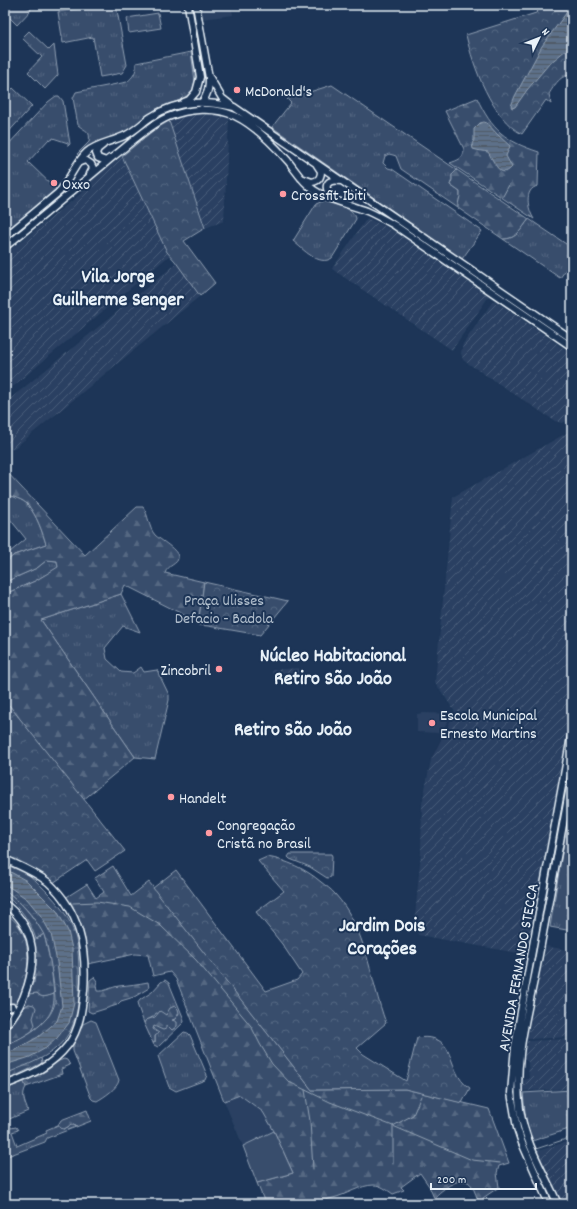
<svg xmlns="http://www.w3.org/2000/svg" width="577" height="1209" font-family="Dekko,sans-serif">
	<defs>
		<pattern id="industrial-furrows" width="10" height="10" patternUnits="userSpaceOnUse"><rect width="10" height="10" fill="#2a4162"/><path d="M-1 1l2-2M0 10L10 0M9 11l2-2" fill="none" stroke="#495d79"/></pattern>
		<pattern id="grass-tufts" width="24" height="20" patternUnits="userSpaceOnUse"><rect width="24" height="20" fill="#374d6c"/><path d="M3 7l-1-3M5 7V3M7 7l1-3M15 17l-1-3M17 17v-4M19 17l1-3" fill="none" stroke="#546782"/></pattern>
		<pattern id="forest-firs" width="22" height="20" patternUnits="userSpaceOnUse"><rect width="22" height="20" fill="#374d6c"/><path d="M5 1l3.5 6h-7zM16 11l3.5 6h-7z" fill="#546782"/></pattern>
		<pattern id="park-crowns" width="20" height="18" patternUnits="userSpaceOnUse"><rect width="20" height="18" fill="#374d6c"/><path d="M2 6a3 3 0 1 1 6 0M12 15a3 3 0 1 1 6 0" fill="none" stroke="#546782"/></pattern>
		<pattern id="water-rules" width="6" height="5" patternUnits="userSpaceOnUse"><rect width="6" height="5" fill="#5d7089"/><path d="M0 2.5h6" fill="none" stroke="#505a66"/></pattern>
	</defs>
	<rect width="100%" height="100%" fill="#1d3557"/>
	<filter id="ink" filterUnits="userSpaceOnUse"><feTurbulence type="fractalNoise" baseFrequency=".025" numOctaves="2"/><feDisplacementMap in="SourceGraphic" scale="8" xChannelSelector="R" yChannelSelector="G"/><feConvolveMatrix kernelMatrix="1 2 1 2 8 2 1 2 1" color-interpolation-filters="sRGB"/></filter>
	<g filter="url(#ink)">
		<path fill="#2a4162" d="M199 5H231L233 15 202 19Z
			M424 713 453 714 440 733 417 732V714Z
			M240 1095 263 1112 274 1131 243 1146 224 1101Z"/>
		<path fill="url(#industrial-furrows)" d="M201 113 216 115 229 119 224 221 205 228 169 121 177 116Z
			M122 156 167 252 170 255 5 393V254L83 192 88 199 81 189Z
			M367 218 380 224 399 234 489 296 452 350 332 269Z
			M177 263 200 296 12 450 5 442V403Z
			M493 301H495L572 354V419L562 423 555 421 463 360 461 353 463 344Z
			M572 430V700L529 955 418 935 415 917 421 852 422 804 431 760 455 712 435 682 453 497Z
			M299 668 301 674H299L300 681 278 682 277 674H272V670Z
			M546 946 572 951V1037L527 1039Z
			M572 1039V1089L522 1091 523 1080 529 1079 528 1062 524 1059 527 1041Z
			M572 1140V1204H562L537 1151Z"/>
		<path fill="url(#grass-tufts)" stroke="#909fb2" d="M5 5H25L31 10 17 25 5 13Z
			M88 5H116L127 65 122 73 100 77 93 37 63 43 58 12 88 7Z
			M158 13 161 28 129 33 127 18Z
			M29 31 49 50 54 45 58 75 45 89 28 72 42 57 22 38Z
			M191 52 195 81 193 89 189 94 183 99 156 109 129 130 103 141 79 156 77 154 89 142C91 130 86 132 78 125L73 98 76 92 127 82C133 77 137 72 136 63Z
			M332 85 457 170 452 175V180L450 185 460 192C461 198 457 203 458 208L401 169 396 156 393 155 389 154 385 156 383 163 388 168 392 169 482 231 462 259 272 127 291 103 287 99Z
			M13 88 32 106 5 136V96Z
			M56 96H59L63 101 70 144 68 146V143L53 138 52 140 49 139 28 162 56 189 5 233V148L48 102Z
			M323 201C333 205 355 207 356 219L332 258C319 267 303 249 293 241L316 204Z
			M529 219 572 248V261L560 278 503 239C517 239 521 229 529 219Z
			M5 495C12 496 23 499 28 505 37 516 42 531 46 544L14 555 5 563V556L26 539 5 513Z
			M47 560 57 561 58 568 35 581 5 594V582L37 568Z
			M121 594 140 632 123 626 105 648 107 659 121 672 133 673 141 667 144 672 157 670 169 695V700L155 759 135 757 41 620Z
			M572 792V931L550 927Z
			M5 890C23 904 31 914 44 934L36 939C30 921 20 907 5 895Z
			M165 980 169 983 183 1017 184 1022 158 1047 154 1045 153 1043 155 1042V1036L156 1035 152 1027 154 1025 166 1026 168 1025 172 1030 177 1026 172 1020 175 1019 179 1013H168L166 1015 156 1013C154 1018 148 1018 144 1023L137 1004 140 1000 152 992 161 982Z
			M26 993H37L43 997 54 994C55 1011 46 1022 32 1031 35 1022 31 1013 29 1004L23 1007Z
			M91 1020 96 1022 119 1080C118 1088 104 1097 97 1101L93 1100 91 1098 73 1051V1042L81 1025Z
			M184 1032 188 1033 190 1035 207 1075 205 1080 176 1091 169 1087 158 1056Z
			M24 1082 26 1087C21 1095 25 1103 28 1111L7 1120 11 1128 16 1127 18 1130 12 1132 17 1146 47 1133 46 1130 58 1125 60 1128 64 1129 71 1125H75L76 1127 47 1138 45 1142 5 1157V1089Z
			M572 1090V1128L532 1141 526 1121 523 1093Z"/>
		<path fill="url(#forest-firs)" stroke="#909fb2" d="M477 98C492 130 505 141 539 152L538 186C523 189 528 210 534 219L450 163C458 160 464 159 464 149L445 111Z
			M457 170 529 219C521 229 517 239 503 239L458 208C457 203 461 198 460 192L450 185 452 180V175Z
			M5 470 85 555 137 507H143C149 515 148 527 155 535 160 540 179 550 178 558 178 564 168 565 165 573L204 582 198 625 194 620 125 585 121 594 41 620 135 757 83 800 5 700V594L35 581 58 567 57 561 47 560 37 568 5 582V563L14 555 46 544C42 531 37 516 28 505 23 499 12 496 5 495Z
			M113 866 131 896 149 882 312 1090 405 1089 489 1109 509 1163 499 1166 497 1173 499 1187 483 1198 484 1204H479C477 1198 475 1191 472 1186 463 1172 441 1190 434 1198L429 1186 420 1173 401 1187 404 1190 393 1194C387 1190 381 1185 374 1185 360 1185 346 1195 333 1198 316 1203 282 1207 265 1203L257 1183 293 1173 274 1131 263 1112 240 1095 224 1101 176 979 170 972 153 976 148 955 135 954 88 964 85 939 80 925 65 898 87 884 96 898 104 892 95 878Z
			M44 934 51 965 54 994C48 996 41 999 37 993L29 994 26 993 30 981 34 983 36 969 34 968 35 949 34 941Z
			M94 977 97 981 96 985 97 991C105 992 111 987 119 986 129 985 138 984 148 982L149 988 134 997 121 1001 117 1005 92 1013 88 1011 90 980Z
			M29 1004 34 1005 36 1008 33 1018 35 1025 32 1031 18 1040 5 1045V1031C13 1023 21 1008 29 1004Z
			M175 1006 178 1009 179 1013 175 1019 172 1020 177 1022V1026L172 1030 168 1026H166V1029L163 1030 154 1026 153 1029 159 1033 155 1036V1042L153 1043 144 1023 146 1020 155 1017 160 1011 166 1015 170 1008Z
			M41 1058 42 1062 40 1064 5 1081V1074Z
			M64 1059 67 1060 70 1065 61 1069 62 1074 26 1087 24 1082 46 1071 56 1062Z
			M87 1110 91 1121 76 1127 75 1125H71L64 1129 60 1128 58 1125 61 1120Z"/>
		<path fill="url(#park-crowns)" stroke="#909fb2" d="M539 5H572V76C561 73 554 86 549 94L551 104 546 100 522 134C492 119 473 66 466 35L536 13 538 11Z
			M169 121 205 228 184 241 215 283 200 296 175 261 167 252 122 156 154 130Z
			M204 582 288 601 260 635 208 626 198 625Z
			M5 700 125 851 95 871 87 860 53 883 31 868 5 856Z
			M290 854H331L332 856 331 877 327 878 310 867 290 859 288 857Z
			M267 857C286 860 306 869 321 882 326 886 331 889 335 894 367 929 370 980 386 1023L357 1048 363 1054 406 1081 417 1038C429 1036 441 1038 447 1049 454 1063 456 1080 470 1088L462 1103 405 1089 312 1090 153 888 176 870 266 991 297 980 302 974 282 944 256 912 284 891 258 861Z
			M5 864C13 868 22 871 30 876 37 881 43 888 50 895 77 924 79 942 79 981 80 1001 77 1023 65 1039 50 1058 26 1065 5 1074V1045C20 1039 36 1031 46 1019 50 1016 54 1007 55 1003 56 994 48 941 43 933 33 915 21 902 5 890Z
			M5 912C10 917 16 921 20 928 34 950 27 983 16 1005L9 1004 5 983Z"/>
		<path fill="#374d6c" stroke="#909fb2" d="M274 1131 293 1173 257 1183 243 1146Z"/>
		<path fill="url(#water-rules)" stroke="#95a4b5" d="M572 5V45L549 64 527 90 515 107 512 108 511 106 515 96 542 46Z
			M484 122 487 123 498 135 510 146 506 156 512 167C500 181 494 161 488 152 483 151 479 151 473 149L472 144 474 140V129L480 123Z
			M5 869 27 881 57 911 68 931 72 949 74 1003 69 1023 57 1038 46 1048 30 1057 5 1065V1054L15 1050 38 1037 57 1021 62 1006 57 962 51 934 41 916 27 899 5 884Z"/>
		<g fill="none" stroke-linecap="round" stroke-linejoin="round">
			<path stroke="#95a4b5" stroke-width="1" d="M503 196 509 185
				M73 903 97 902 130 907 160 925 196 960 251 1026 260 1044 272 1064 289 1082 330 1102 393 1126 472 1160 500 1163
				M305 1090 310 1121 313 1169
				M536 1149 572 1137
				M393 1164V1126L413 1115 421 1096"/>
			<defs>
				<path id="secondary" d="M196 5 209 78C209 88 208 95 201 104
					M210 78 222 98 231 105
					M184 102 189 100 196 92 200 77 188 5
					M103 145 98 149 96 153 98 158 106 161 110 158
					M80 162 85 160 91 164 93 168 90 174
					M301 178 312 182C319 181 321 177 321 171L317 165
					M334 199C323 189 324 178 341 181
					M5 237 59 192C70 180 75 163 87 152 98 143 111 142 124 136 134 132 142 123 151 117 179 99 204 101 234 107L572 339
					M5 247C42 217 78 186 114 156 131 143 148 126 168 117 188 109 214 106 235 116 254 125 274 145 288 161 296 171 302 182 314 190 330 201 349 204 367 211 376 215 385 220 394 225L572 347
					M5 859C20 866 35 872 48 882 80 911 87 949 84 990 82 1009 80 1029 68 1045 51 1067 30 1075 5 1085
					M5 904C17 913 26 925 30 939 38 966 24 1007 5 1026
					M5 1008 12 1007
					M549 1204 522 1143 517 1128 511 1093 515 1046 522 1006 572 731
					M558 1204C544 1173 525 1143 520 1109 513 1061 528 1012 537 966 549 902 561 839 572 776"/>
			</defs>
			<use href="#secondary" stroke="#e8f1f8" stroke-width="9"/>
			<use href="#secondary" stroke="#1d3557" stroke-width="6"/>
		</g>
	</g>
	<g fill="#ff9aa2" stroke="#1d3557" stroke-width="1.5">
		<circle cx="237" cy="90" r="4"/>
		<circle cx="54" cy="183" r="4"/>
		<circle cx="283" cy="194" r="4"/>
		<circle cx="219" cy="669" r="4"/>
		<circle cx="432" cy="723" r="4"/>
		<circle cx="171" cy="797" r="4"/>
		<circle cx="209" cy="833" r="4"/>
	</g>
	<g text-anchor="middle" stroke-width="4" stroke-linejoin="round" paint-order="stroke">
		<g font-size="16" fill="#e8f1f8" stroke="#1d3557" text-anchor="start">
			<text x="245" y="96">McDonald's</text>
			<text x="62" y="189">Oxxo</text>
			<text x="291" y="200">Crossfit Ibiti</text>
			<text x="211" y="675" text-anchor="end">Zincobril</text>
			<text x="440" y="720">Escola Municipal<tspan x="440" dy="18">Ernesto Martins</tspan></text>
			<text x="179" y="803">Handelt</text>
			<text x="217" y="830">Congregação<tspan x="217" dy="18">Cristã no Brasil</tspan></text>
		</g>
		<g font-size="16" fill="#b3c0ce" stroke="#1d3557">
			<text x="224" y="605">Praça Ulisses<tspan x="224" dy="18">Defacio - Badola</tspan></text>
		</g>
		<g font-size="16" fill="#e8f1f8" stroke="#1d3557">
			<text transform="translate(517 967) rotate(-80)" y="6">AVENIDA FERNANDO STECCA</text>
		</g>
		<g font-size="20" font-weight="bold" fill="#e8f1f8" stroke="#1d3557">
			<text x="118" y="282">Vila Jorge<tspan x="118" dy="23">Guilherme Senger</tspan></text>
			<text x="333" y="661">Núcleo Habitacional<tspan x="333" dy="23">Retiro São João</tspan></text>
			<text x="293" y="735">Retiro São João</text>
			<text x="382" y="931">Jardim Dois<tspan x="382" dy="23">Corações</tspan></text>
		</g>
	</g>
	<rect width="577" height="1209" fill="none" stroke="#1d3557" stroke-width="20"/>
	<rect x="10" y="10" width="557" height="1189" fill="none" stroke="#e8f1f8" stroke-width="1.5" filter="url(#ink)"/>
	<g transform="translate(539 38) rotate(47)" stroke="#1d3557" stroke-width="3" paint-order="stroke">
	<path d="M0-3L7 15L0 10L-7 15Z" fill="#e8f1f8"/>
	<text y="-6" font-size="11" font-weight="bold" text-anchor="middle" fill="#e8f1f8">N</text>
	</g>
	<path d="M431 1183v6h105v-6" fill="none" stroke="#e8f1f8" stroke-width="2"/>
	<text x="437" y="1183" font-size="12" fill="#e8f1f8" stroke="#1d3557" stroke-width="3" paint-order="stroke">200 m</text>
</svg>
